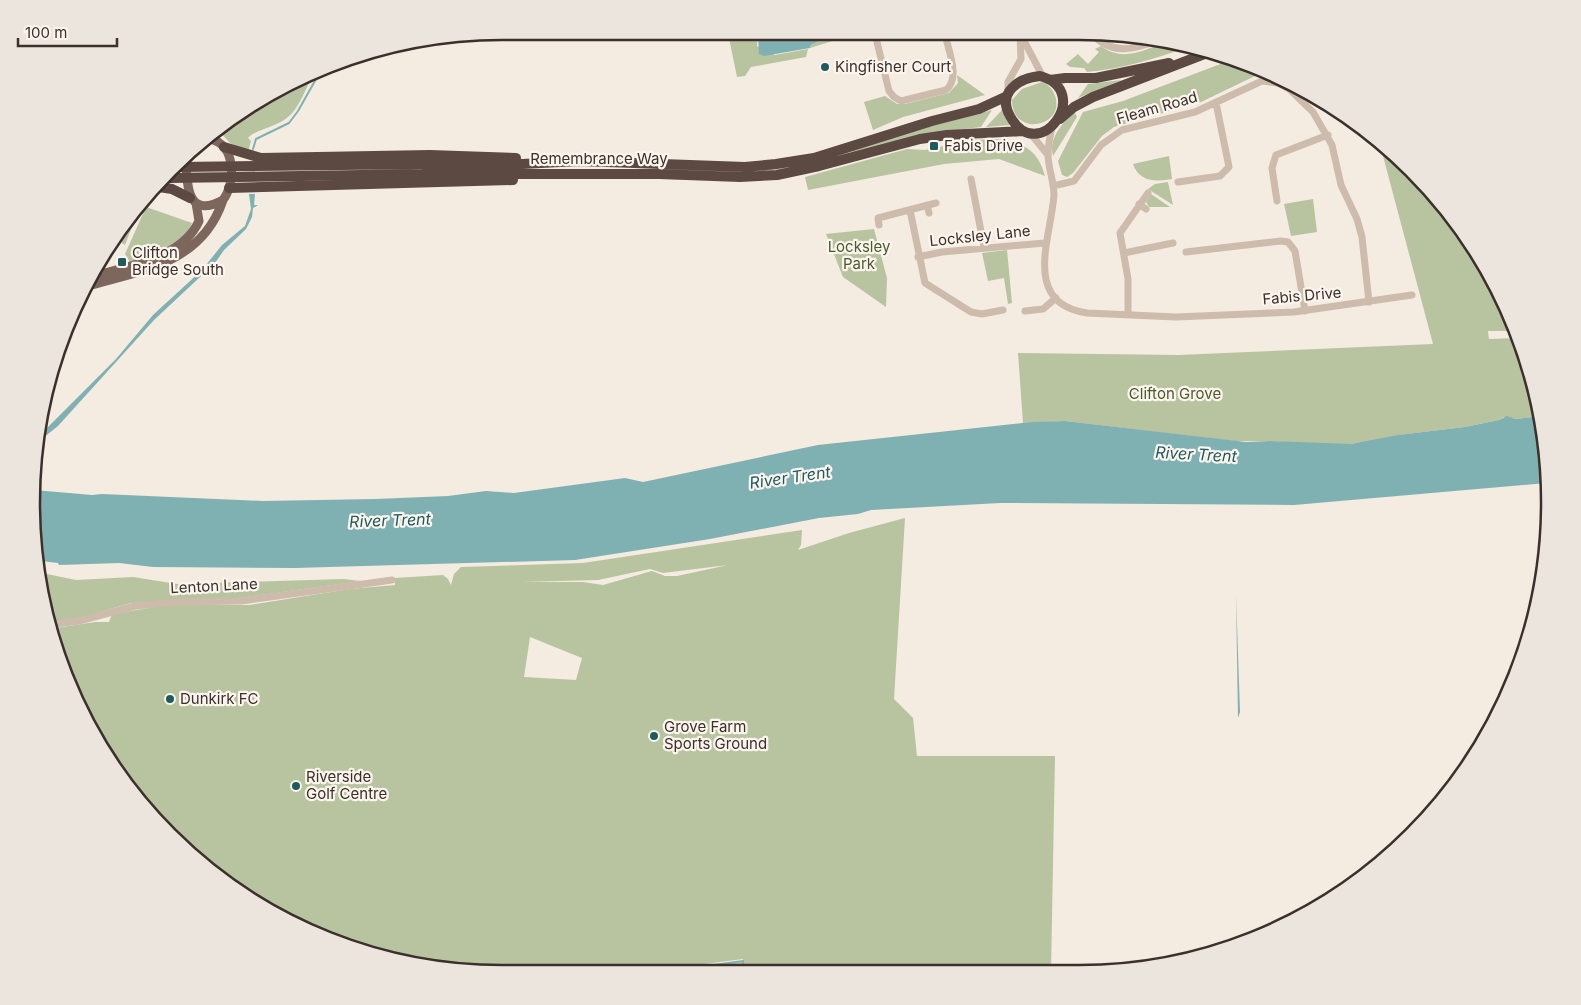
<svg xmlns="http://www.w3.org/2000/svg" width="1581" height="1005" font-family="Inter,sans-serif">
	<rect width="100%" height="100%" fill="#f4ebe1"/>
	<path fill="#b8c4a0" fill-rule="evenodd" d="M728 33H758L757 46 775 55 808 49 806 57 751 67 745 76 737 77Z
		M823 33H841L842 38 810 48 811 45 825 38Z
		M1165 42 1186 48C1153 59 1122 69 1087 72L1084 68 1070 67 1066 64 1078 54 1088 64 1099 52 1095 49 1101 46C1122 62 1143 51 1165 42Z
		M1231 60 1259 67 1269 73 1255 76 1201 102 1114 127 1102 136 1073 173 1067 177 1062 175 1058 161 1083 112 1123 101Z
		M314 74C306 87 299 109 288 117 277 127 256 129 248 138L251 141 248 152 230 143 219 131 240 111Z
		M957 75 985 95 903 117 873 130 864 102 885 96 897 104H905L949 93 958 83Z
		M1122 80 1078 98 1088 84Z
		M1042 82C1048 84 1053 89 1055 96 1066 127 1012 138 1012 100L1022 89Z
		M992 110 981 127C913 134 849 159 782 169 752 174 721 171 690 170H741L909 132Z
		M1002 110 1010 125 986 127Z
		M1075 113 1077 117 1053 156C1048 140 1062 122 1075 113Z
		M998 139C1024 143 1038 150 1045 176L999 159 944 164 808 190 805 177 907 149 925 150 972 140Z
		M1379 141C1402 163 1449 197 1453 229L1459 228 1487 267 1516 331H1488L1489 339 1519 338 1525 351 1540 416 1515 419 1504 417 1499 420 1465 427 1399 435 1363 443 1336 445 1270 441H1233L1065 421 1023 423 1018 353 1179 355 1433 344Z
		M1169 156 1172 179C1156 182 1139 182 1133 164Z
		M1168 182 1173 205 1148 189 1155 184Z
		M1151 194 1170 207H1149L1146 202Z
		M1313 199 1317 232 1291 236 1284 204Z
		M139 206H140L125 245 116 239 128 216Z
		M146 207 192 223C182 247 153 255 130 262L125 254Z
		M874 229 887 278 886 307 843 277 826 234Z
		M1007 250 1012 303 1008 304 1004 278 988 281 982 253Z
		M905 518 894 699 913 718 917 756H1055L1051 972 744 971 743 959 651 971 441 970 322 938 215 876 111 764 49 629 95 622H109L112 614 167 605H249L350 589 395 585V578L443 575 448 579 451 585 454 574 461 567 583 563 802 530 801 545 798 550 849 533ZM728 565 677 576H665L652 571 603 585 583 582H522L598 580 650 569 663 573ZM530 637 582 658 576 680 524 677Z
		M42 573 76 580 133 577 177 584 343 579 361 581 239 598 131 603 83 617 47 623Z
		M743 961V971H670Z"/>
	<path fill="#7fb0b2" d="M758 33H823L825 38 811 45 810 48 764 56 759 54Z
		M249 194H255L254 205H258L253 208 252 217 246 229 224 250 215 263 154 320 58 426 38 442 39 436 116 359 153 315 202 270 222 245 245 226 251 209Z
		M1507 416 1515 419 1540 416 1546 441 1547 483 1294 505 1000 503 871 510 858 514 819 518 710 539 575 560 295 568 153 567 119 563 59 565 58 563 41 561 34 490 92 495 102 494 263 501 376 499 448 496 486 491 514 493 625 478 643 482 818 445 1032 422 1065 421 1246 442 1270 441 1351 444 1398 435 1465 427 1499 420Z
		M1236 595 1240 712 1238 718Z"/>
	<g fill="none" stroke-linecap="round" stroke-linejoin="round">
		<path stroke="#7fb0b2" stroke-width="2" d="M253 149 256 139 289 123 298 111 320 72
			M670 971 743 961V971"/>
		<path stroke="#cdbbac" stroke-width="7" d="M875 34 889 91 894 97 901 101 946 90C961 78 948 50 945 34
			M1093 35C1113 56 1135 49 1159 40
			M1022 37 1043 77
			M1008 91V82L1021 59 1020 34
			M1052 127C1050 136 1048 145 1048 154 1048 168 1054 181 1054 195 1051 238 1021 303 1087 313L1176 317 1294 312 1412 295
			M1030 133 1048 155
			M971 179 984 247
			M1178 182 1220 176 1229 167 1216 103
			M1053 186 1074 181 1101 145 1122 130 1195 112 1262 81 1278 83 1289 89 1313 112 1332 145 1341 185 1357 219 1362 237 1369 302
			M1277 201 1272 168 1276 155 1328 135
			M1139 204 1146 209
			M927 205 929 213
			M910 210 925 283 971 312 982 314 1003 310
			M879 225 878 218 936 203
			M1186 252 1281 241 1288 242 1295 251 1305 311
			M1124 253 1173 243
			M918 257 942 252 1045 243
			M1025 311 1043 309 1056 298
			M1128 315V279L1120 233 1148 193
			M48 625 79 621 135 606 177 602 241 601 392 580"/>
		<path stroke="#7d675c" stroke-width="9" d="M186 162C187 187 188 219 223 200 236 183 236 144 210 139
			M97 275C132 265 182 258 199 221L196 203
			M91 285C146 270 203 261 223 200"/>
		<path stroke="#5c4a42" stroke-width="10" d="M1040 76C1095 91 1038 168 1010 116 997 93 1018 78 1040 76Z
			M1050 80 1065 78H1096L1169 63
			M1060 119 1074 107 1093 97 1207 53
			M224 147 261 158 430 155 516 158
			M425 164 504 165 579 161 745 167 776 164 814 158 932 121 979 109 1005 97
			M424 174H659L740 177 777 175 819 166 920 139 947 135 1023 131
			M159 187 172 189 190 198
			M229 188 513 180"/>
		<path stroke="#5c4a42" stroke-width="10" d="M180 167 425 164
			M169 178 424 174"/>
	</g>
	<g fill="#1f5a5e" stroke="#fbf5ee" stroke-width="2">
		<circle cx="825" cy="67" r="5"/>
		<rect x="929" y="141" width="10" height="10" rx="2.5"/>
		<rect x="117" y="257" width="10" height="10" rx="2.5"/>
		<circle cx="170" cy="699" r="5"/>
		<circle cx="654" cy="736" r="5"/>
		<circle cx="296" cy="786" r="5"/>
	</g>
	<g text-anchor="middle" stroke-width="4.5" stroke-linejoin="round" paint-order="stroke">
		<g font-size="15" fill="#3b302b" stroke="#fbf5ee" text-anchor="start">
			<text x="835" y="72">Kingfisher Court</text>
			<text x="944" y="151">Fabis Drive</text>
			<text x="132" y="258">Clifton<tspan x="132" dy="17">Bridge South</tspan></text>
			<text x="180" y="704">Dunkirk FC</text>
			<text x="664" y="732">Grove Farm<tspan x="664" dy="17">Sports Ground</tspan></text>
			<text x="306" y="782">Riverside<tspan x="306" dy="17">Golf Centre</tspan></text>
		</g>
		<g font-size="15" fill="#3b302b" stroke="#fbf5ee">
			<text transform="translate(1157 108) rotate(-16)" y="5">Fleam Road</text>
			<text x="599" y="164">Remembrance Way</text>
			<text transform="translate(980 236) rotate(-6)" y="5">Locksley Lane</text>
			<text transform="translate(1302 296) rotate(-5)" y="5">Fabis Drive</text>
			<text transform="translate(214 586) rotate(-3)" y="5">Lenton Lane</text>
		</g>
		<g font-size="15" fill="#4a5a2e" stroke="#fbf5ee">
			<text x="859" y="252">Locksley<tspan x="859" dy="17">Park</tspan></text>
			<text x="1175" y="399">Clifton Grove</text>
		</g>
		<g font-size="16" font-style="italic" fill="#1f5a5e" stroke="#fbf5ee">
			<text transform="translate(1196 454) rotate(3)" y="6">River Trent</text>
			<text transform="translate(790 477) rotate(-8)" y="6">River Trent</text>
			<text transform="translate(390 520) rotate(-2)" y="6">River Trent</text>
		</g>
	</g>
	<path d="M0 0H1581V1005H0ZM502 40H1079A462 462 0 0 1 1541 502V503A462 462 0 0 1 1079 965H502A462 462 0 0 1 40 503V502A462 462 0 0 1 502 40Z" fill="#ece5de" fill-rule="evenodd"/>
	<path fill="none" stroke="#3b302b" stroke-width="2.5" d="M502 40H1079A462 462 0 0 1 1541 502V503A462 462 0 0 1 1079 965H502A462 462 0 0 1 40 503V502A462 462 0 0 1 502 40Z"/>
	<path d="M18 38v8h99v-8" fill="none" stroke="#3b302b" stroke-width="2.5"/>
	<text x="25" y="38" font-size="15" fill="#3b302b" stroke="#fbf5ee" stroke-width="4" paint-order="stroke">100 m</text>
</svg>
